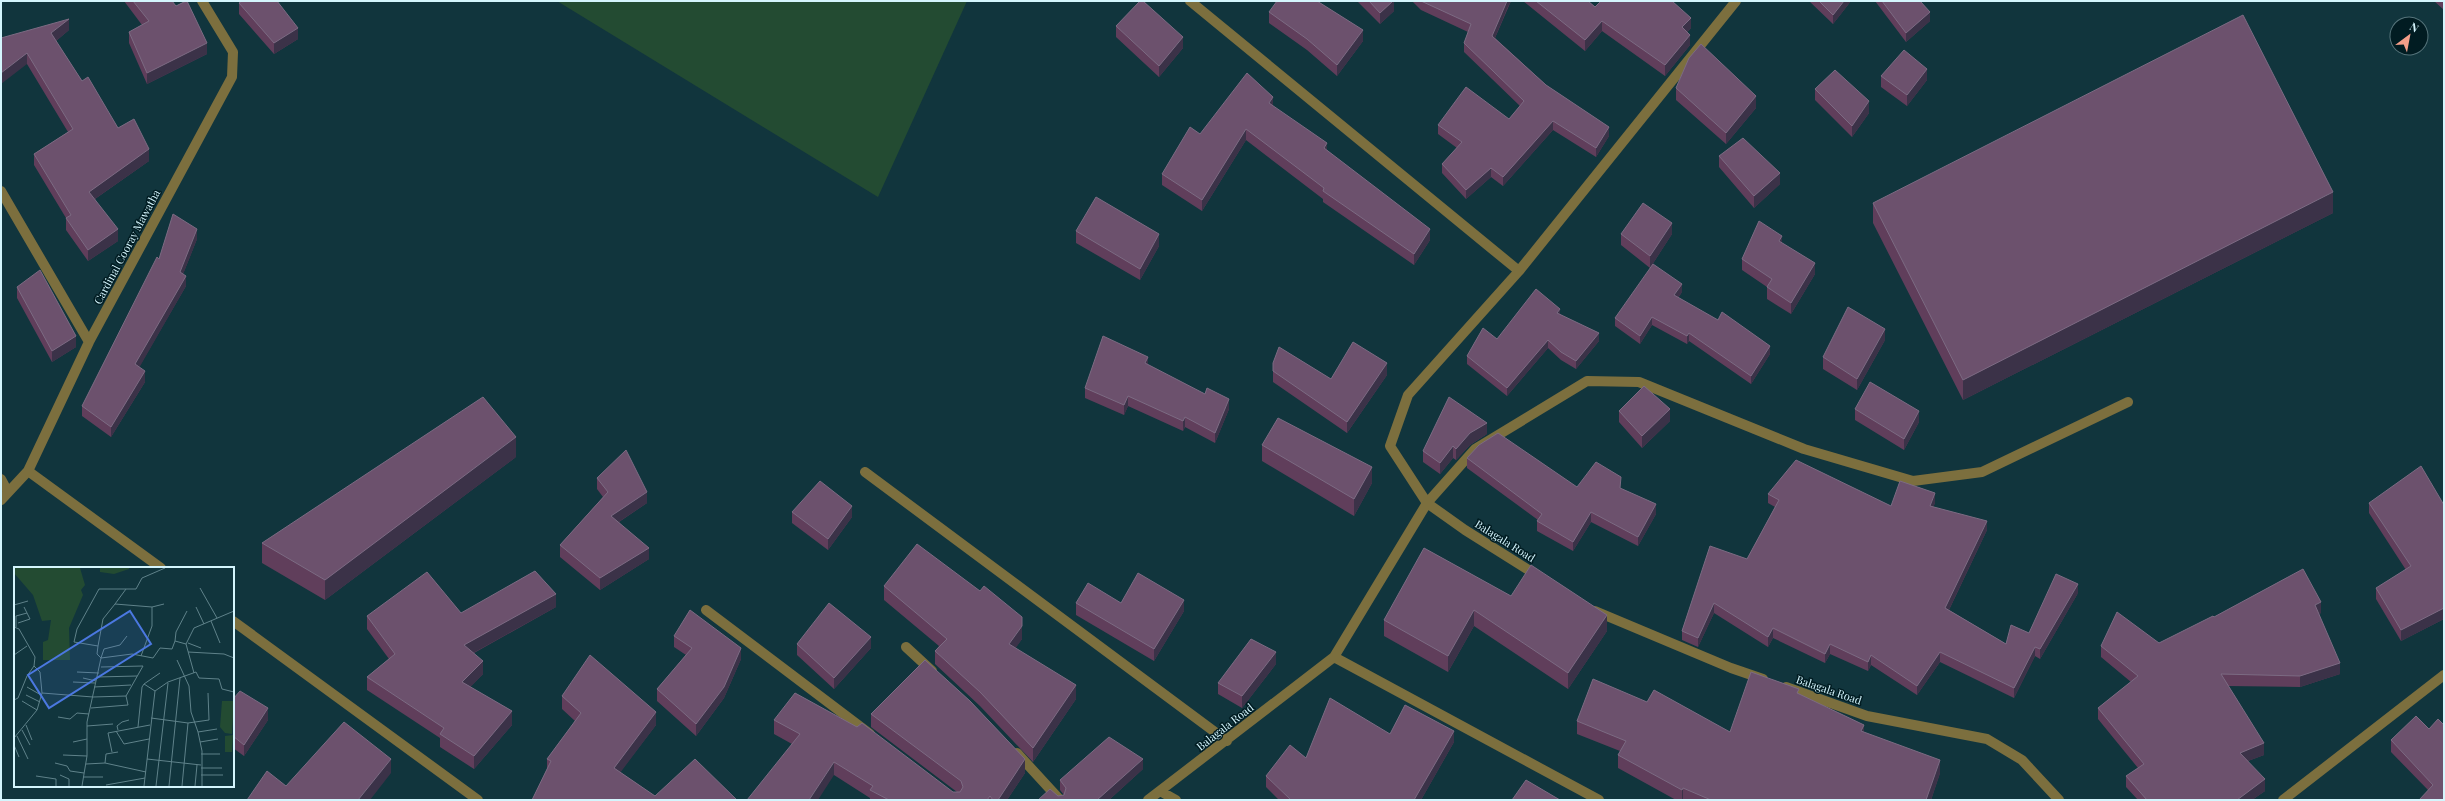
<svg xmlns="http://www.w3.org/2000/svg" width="2445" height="801" font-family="'Playfair Display',serif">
	<rect width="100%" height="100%" fill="#11353d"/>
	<path fill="#234b32" d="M557 1H967L878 197Z"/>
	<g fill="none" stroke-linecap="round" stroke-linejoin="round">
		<path stroke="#7c6f3e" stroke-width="10" d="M1190 1 1519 271 1408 395 1390 446 1427 503 1475 449 1587 381 1639 382 1804 449 1913 481 1982 472 2128 402
			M1 191 89 342
			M1519 271 1736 1
			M28 471 161 568
			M865 472 1227 741
			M1 479 8 492
			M1 500 28 471 89 342 232 77 233 52 202 1
			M706 610 870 734
			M1595 611 1731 668 1763 679
			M233 621 478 800
			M906 647 932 671
			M1334 657 1599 800
			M1786 687 1867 716 1987 739 2022 760 2059 800
			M1017 753 1060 800
			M1160 791 1176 800
			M1148 800 1334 657 1427 503 1465 530 1538 576
			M2283 800 2444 675"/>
	</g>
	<path fill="#603e5b" d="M124 1H172L207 54 147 84 129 43V32L142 25Z
		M1357 1H1394V11L1380 24Z
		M1412 1H1511L1495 38 1546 85 1609 136 1596 157 1553 130 1503 186 1491 177 1466 199 1442 173V164L1457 148 1438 134V125L1509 119 1520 106 1464 52V43L1468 32 1421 10Z
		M1523 1H1588L1595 7 1691 28 1687 32 1690 45 1665 76 1602 31 1585 51Z
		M1809 1H1851L1833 24Z
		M1875 1H1920L1930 21 1906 42Z
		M2434 1H2444V10Z
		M239 3 298 39 274 54 239 14Z
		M1269 12 1363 41 1337 76 1307 50 1269 23Z
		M1116 26 1183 48 1159 77 1116 37Z
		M69 30 56 41 82 81 118 128 149 161 95 199 118 241 88 261 66 230V218L34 165V154L68 132 27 64 1 38Z
		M1881 76 1927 80 1907 106 1881 87Z
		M1676 88 1756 108 1726 144 1676 100Z
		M1815 89 1869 113 1852 137 1815 100Z
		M1273 106 1327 150 1430 240 1414 265 1323 202V199L1246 140 1202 211 1162 185V174Z
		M1719 156 1780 184 1754 208 1719 167Z
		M1873 203 2333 213 1963 400 1873 223Z
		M1076 231 1159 246 1140 280 1076 243Z
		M1621 234H1672L1650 268 1621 245Z
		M197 239 183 274 186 286 139 367 145 382 111 437 82 416V406L159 259Z
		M1782 243 1815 274 1791 314 1767 299V287L1742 270V259Z
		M17 287 76 347 52 362 17 298Z
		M1682 292 1678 298 1770 354 1751 384 1689 341 1687 344 1652 325 1640 344 1615 326V318Z
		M1560 314 1599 341 1576 369 1561 360 1548 348 1507 396 1467 364V356L1497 339Z
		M1885 340 1857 390 1823 369V357Z
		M1273 363 1331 379 1387 375 1347 433 1273 382Z
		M1148 365 1229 409 1215 443 1185 427 1183 431 1128 406 1124 415 1085 398V388Z
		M1855 409 1919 422 1904 450 1855 420Z
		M1619 411 1670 421 1642 448 1619 422Z
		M1487 434 1470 445 1456 460 1453 458 1440 474 1423 462V451Z
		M1262 445 1372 483 1354 516 1262 461Z
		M516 457 325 600 262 563V543Z
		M1467 458 1577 487 1621 489 1656 514 1638 546 1591 522 1573 551 1537 531V521L1538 520 1467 468Z
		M597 478 647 503 619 522 649 559 600 590 560 557V545L603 497 597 489Z
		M1768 494 1891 506 1935 503 1933 507 1987 530 1949 610 2006 644 2029 633 2078 593 2040 659 2035 656 2014 698 1940 662 1917 695 1871 665 1868 671 1830 654 1825 663 1773 638 1768 647 1714 613 1698 647 1682 640V631L1747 559 1775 507 1768 503Z
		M2369 503 2444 505V619L2401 641 2376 599V588L2406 570 2369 513Z
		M792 512 852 517 828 550 792 523Z
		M884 586 1022 639 1015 648 1076 699 1033 762 980 706 935 664V651L939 646 884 600Z
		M1511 596 1607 631 1568 689 1474 626 1448 672 1384 636V620Z
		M1076 603H1121L1184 611 1154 661 1076 615Z
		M556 607 474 653 483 674 470 687 512 725 474 769 440 747V738L367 690V677L389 659 367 629V616L461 613Z
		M2321 613 2319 614 2340 674 2300 687 2228 686 2264 755 2248 761 2265 791 2252 800H2138L2126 787V776L2138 768 2098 719V708L2131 682 2101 657V646L2159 643Z
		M674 636 741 659 724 698 696 736 657 701V689L686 655 674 647Z
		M797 644 871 648 834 689 797 655Z
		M1276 664 1242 708 1218 694V683Z
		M1799 694 1864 733 1940 773 1931 800H1676L1618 768V755L1620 751 1577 734V721L1647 702 1730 732Z
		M562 696 656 725 620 772 655 796 532 800 547 769V759L575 721 562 709Z
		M233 699 268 720 244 756 233 748Z
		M871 714 1025 773 1007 800H870V798L834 775 792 744 774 734V720L953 792H957L871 727Z
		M2429 729 2444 800 2428 790 2391 752V740Z
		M1390 734 1454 742 1421 800H1279L1266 787V776Z
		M1143 769 1109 800H1038L1064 795 1060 790V780Z"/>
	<path fill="#3b3248" d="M1393 1H1394V11L1380 24V13Z
		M1507 1H1511L1507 9Z
		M1507 1V9L1492 45V36Z
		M1844 1H1851L1833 24V15Z
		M1930 12V21L1906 42V33Z
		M1691 18V28L1682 37V27Z
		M69 19V30L51 45V33Z
		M1602 21V31L1585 51V40Z
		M298 28V39L274 54V43Z
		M1363 30V41L1337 76V65Z
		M1690 35V45L1665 76V65Z
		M1183 37V48L1159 77V66Z
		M207 43V54L147 84V73Z
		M27 53V64L1 84V73Z
		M1927 69V80L1907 106V95Z
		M1756 96V108L1726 144V133Z
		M1273 97V108L1269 103Z
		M1869 101V113L1852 137V126Z
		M1553 121V130L1503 186V177Z
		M1609 127V136L1596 157V148Z
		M1246 129V140L1202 211V200Z
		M1327 143V154L1324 148Z
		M149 149V161L89 203V192Z
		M1491 168V177L1466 199V190Z
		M1780 173V184L1754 208V196Z
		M2333 192V213L1963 400V380Z
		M1672 223V234L1650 268V256Z
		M118 229V241L88 261V250Z
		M197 229V239L180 282V272Z
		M1430 229V240L1414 265V254Z
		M1159 234V246L1140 280V269Z
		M1782 236V247L1779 241Z
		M1815 263V274L1791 314V303Z
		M186 276V286L135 375V364Z
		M1682 284V292L1674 303V295Z
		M1560 309V318L1557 313Z
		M1652 317V325L1640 344V336Z
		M1885 329V340L1857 390V379Z
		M1599 333V341L1576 369V361Z
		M1689 333V341L1687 344V336Z
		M76 336V347L52 362V351Z
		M1548 340V348L1507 396V388Z
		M1770 346V354L1751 384V376Z
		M1148 357V367L1145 363Z
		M1387 363V375L1347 433V422Z
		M145 371V382L111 437V427Z
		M1128 396V406L1124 415V405Z
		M1229 399V409L1215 443V433Z
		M1670 409V421L1642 448V436Z
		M1919 411V422L1904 450V439Z
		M1185 417V427L1183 431V421Z
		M1487 423V434L1470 445 1456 460V449L1470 433Z
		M516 437V457L325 600V580Z
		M1453 446V458L1440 474V463Z
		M1372 467V483L1354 516V499Z
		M647 492V503L611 527V516Z
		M1935 493V503L1930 516V506Z
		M1656 504V514L1638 546V537Z
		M852 506V517L828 550V539Z
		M1591 512V522L1573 551V542Z
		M1987 521V530L1945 618V608Z
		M649 548V559L600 590V578Z
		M2 559V570L1 571V560Z
		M2078 584V593L2040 659V649Z
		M556 594V607L464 658V645Z
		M1184 600V611L1154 661V649Z
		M2321 602V613L2315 617V605Z
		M1714 603V613L1698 647V638Z
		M2444 608V619L2401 641V630Z
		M1474 610V626L1448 672V656Z
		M1607 615V631L1568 689V673Z
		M1022 626V639L1009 658V644Z
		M1773 628V638L1768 647V637Z
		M871 637V648L834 689V678Z
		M1830 644V654L1825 663V654Z
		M2035 647V656L2014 698V688Z
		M741 648V659L724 698 696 736V724Z
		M1276 652V664L1242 708V696Z
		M1940 652V662L1917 695V686Z
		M1871 655V665L1868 671V662Z
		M483 661V674L462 696V682Z
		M2340 663V674L2300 687V676Z
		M1076 685V699L1033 762V748Z
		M268 708V720L244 756V745Z
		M512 711V725L474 769V756Z
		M656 712V725L614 781V768Z
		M1864 725V738L1861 731Z
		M1454 731V742L1421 800H1414Z
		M2264 743V755L2240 764V753Z
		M391 759V773L370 800H358Z
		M1025 759V773L1007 800H998Z
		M1143 759V769L1109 800H1097Z
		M1940 760V773L1931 800H1926Z
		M834 762V775L818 800H809Z
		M2265 779V791L2252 800H2237Z
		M1683 788V800H1682V790Z"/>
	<path fill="#6c516d" stroke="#7c6b83" d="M133 1H172L176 6 186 1H187L207 43 147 73 129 32 149 21Z
		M242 1H277L298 28 274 43 239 3Z
		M1140 1H1143L1183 37 1159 66 1116 26Z
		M1277 1H1317L1363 30 1337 65 1307 39 1269 12Z
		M1369 1H1393L1380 13Z
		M1421 1H1507L1492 36 1546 85 1609 127 1596 148 1553 121 1503 177 1491 168 1466 190 1442 164 1462 142 1438 125 1466 87 1509 119 1524 101 1464 43 1471 24Z
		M1536 1H1588L1595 7 1601 1H1672L1691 18 1682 27 1690 35 1665 65 1602 21 1585 40Z
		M1819 1H1844L1833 15Z
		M1882 1H1920L1930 12 1906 33Z
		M2243 15 2333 192 1963 380 1873 203Z
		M69 19 51 33 82 81 88 77 118 128 134 119 149 149 89 192 118 229 88 250 66 218 71 215 34 154 73 129 27 53 1 73V38Z
		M1701 44 1756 96 1726 133 1676 88 1689 58Z
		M1904 50 1927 69 1907 95 1881 76Z
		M1835 70 1869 101 1852 126 1815 89Z
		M1247 73 1273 97 1269 103 1327 143 1324 148 1430 229 1414 254 1323 191 1324 188 1246 129 1202 200 1162 174 1190 127 1200 134Z
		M1743 138 1780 173 1754 196 1719 156Z
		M1096 197 1159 234 1140 269 1076 231Z
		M1643 203 1672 223 1650 256 1621 234Z
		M173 214 197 229 180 272 186 276 135 364 145 371 111 427 82 406 157 257 159 259Z
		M1759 221 1782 236 1779 241 1815 263 1791 303 1767 287 1772 279 1742 259Z
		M1653 264 1682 284 1674 295 1718 320 1722 312 1770 346 1751 376 1689 333 1687 336 1652 317 1640 336 1615 318Z
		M40 270 76 336 52 351 17 287Z
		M1536 289 1560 309 1557 313 1599 333 1576 361 1561 352 1548 340 1507 388 1467 356 1483 328 1497 339Z
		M1848 307 1885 329 1857 379 1823 357Z
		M1103 336 1148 357 1145 363 1205 394 1207 388 1229 399 1215 433 1185 417 1183 421 1128 396 1124 405 1085 388Z
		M1353 342 1387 363 1347 422 1273 371V363L1279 347 1331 379Z
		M1870 382 1919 411 1904 439 1855 409Z
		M1644 386 1670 409 1642 436 1619 411Z
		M483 397 516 437 325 580 262 543Z
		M1449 397 1487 423 1470 433 1456 449 1453 446 1440 463 1423 451Z
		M1278 418 1372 467 1354 499 1262 445Z
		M1498 433 1577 487 1596 462 1621 477 1620 488 1656 504 1638 537 1591 512 1573 542 1537 521 1542 514 1467 458 1479 445Z
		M626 450 647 492 611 516 649 548 600 578 560 545 608 492 597 478Z
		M1796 460 1891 506 1900 481 1935 493 1930 506 1987 521 1945 608 2006 644 2011 625 2029 633 2056 574 2078 584 2040 649 2035 647 2014 688 1940 652 1917 686 1871 655 1868 662 1830 644 1825 654 1773 628 1768 637 1714 603 1698 638 1682 631 1710 546 1747 559 1779 500 1768 494Z
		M2421 466 2444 505V608L2401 630 2376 588 2411 566 2369 503Z
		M820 481 852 506 828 539 792 512Z
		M917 544 980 591 984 586 1022 617V626L1009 644 1076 685 1033 748 980 692 935 651 947 639 884 586Z
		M1424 548 1511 596 1531 565 1607 615 1568 673 1474 610 1448 656 1384 620Z
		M2303 569 2321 602 2315 605 2340 663 2300 676 2221 674 2264 743 2240 753 2265 779 2237 800H2147L2126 776 2144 764 2098 708 2138 676 2101 646 2117 612 2159 643 2213 616 2214 617Z
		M535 571 556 594 464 645 483 661 462 682 512 711 474 756 440 734 444 728 367 677 395 654 367 616 427 572 461 613Z
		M1138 573 1184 600 1154 649 1076 603 1088 583 1121 603Z
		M829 603 871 637 834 678 797 644Z
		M690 610 741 648 724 687 696 724 657 689 692 648 674 636Z
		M1251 639 1276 652 1242 696 1218 683Z
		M590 655 656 712 614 768 655 796 695 759 737 800H532L551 761 547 759 581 713 562 696Z
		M925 660 970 701 1025 759 998 800H993L990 796 987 800H889L870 790 873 786 834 762 809 800H747L800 734 774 720 795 693 857 727 862 723 953 792H960L963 787 961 781 871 714Z
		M1751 672 1799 689 1797 693 1864 725 1861 731 1940 760 1926 800H1711L1683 788 1682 790 1618 755 1626 741 1577 721 1593 679 1647 702 1654 690 1730 732Z
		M240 691 268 708 244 745 233 736V699Z
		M1330 698 1390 734 1405 705 1454 731 1414 800H1291L1266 776 1290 745 1306 758Z
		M2416 716 2429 729 2438 719 2444 725V800H2419L2433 785 2391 740Z
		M344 722 391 759 358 800H247L267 771 286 786Z
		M1109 737 1143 759 1097 800H1083L1082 799V800H1038L1050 789 1058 796 1064 795 1066 788 1060 780Z
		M1526 780 1560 800H1512Z"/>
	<g text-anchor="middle" stroke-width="3" stroke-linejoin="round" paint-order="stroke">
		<g font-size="11" fill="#d4f5fd" stroke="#011c22">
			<text transform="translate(127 247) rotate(-62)" y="4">Cardinal Cooray Mawatha</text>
			<text transform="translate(1505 541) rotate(32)" y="4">Balagala Road</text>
			<text transform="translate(1829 690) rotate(19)" y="4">Balagala Road</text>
			<text transform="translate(1225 727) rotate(-38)" y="4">Balagala Road</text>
		</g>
	</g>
	<g transform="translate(14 567)">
		<rect width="220" height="220" fill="#11353d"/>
		<path d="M0 1H66L71 18 67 23 69 28 55 61 56 93H29V75L34 73 37 53 28 54 19 28 0 6ZM86 1H115V2L100 7 86 5ZM208 134H220L218 167 211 166 206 160ZM219 168 218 185H211V169Z" fill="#234b32"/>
		<path fill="none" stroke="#5f828a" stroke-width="1" d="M186 21 203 51M112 22H122L128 11 151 1M0 38 14 34M138 40 150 37M182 40 190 57M197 54 206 76M4 56 16 52 10 40M0 60 5 62 21 90 20 99 26 105 28 126 23 143 0 171M2 60V49L13 46M161 74 162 65 173 44M174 76 187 81M172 77 180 61 220 44M172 77 180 106M84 79 89 52 101 37M174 85 210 87 220 91M0 88 13 79M87 91 83 87 84 79 60 75 63 62 85 22H112L101 37 138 40V59L127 89M87 91 90 82 106 78 113 69M163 93 175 119 177 145 184 165 188 184V219M63 105 85 106M83 110 123 109M69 111 82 114M59 115 81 116M130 117 146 106M13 120 27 128M80 120 117 118M28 126 79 130 112 129M12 128 26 135M0 133 4 131 13 109 20 99M8 134 23 143M77 141 114 138 112 129 129 99 87 100M44 150 56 152 63 146 75 147M137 151 174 156 195 153 194 126M12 158 18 173M73 159 99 157M124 160 128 120 130 117 141 124M8 163 16 178M104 163 103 159 108 155 115 153M102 164 110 177 135 172M184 165 203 162M3 169 14 192M59 175 73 172M186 175 204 172M0 178 5 190M98 185 94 166 136 158M187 187H206M49 188 73 189M133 192 187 198M41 196 53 199 56 204 70 206M91 196 92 187 104 185M72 197 91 196 132 205M187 201H208M46 208 55 212V219M187 208H209M22 209 42 212V219M69 210H89M92 218 131 211M68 219 73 189V155L87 91 118 87 139 91 146 81 158 82 161 74 172 77M130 219 141 124 154 115 182 105 185 111 205 112 208 122 220 125M142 219 154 116M155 219 166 111M168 219 174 156M181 219 183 198"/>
		<path fill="#4b78e1" fill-opacity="0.15" stroke="#4b78e1" stroke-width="2" d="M116 44 137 77 35 141 14 108Z"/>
		<rect width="220" height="220" fill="none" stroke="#d4f5fd" stroke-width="2"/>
	</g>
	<rect width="2445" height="801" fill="none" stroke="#d4f5fd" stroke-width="4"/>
	<g transform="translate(2409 36) rotate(32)"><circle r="19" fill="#011c22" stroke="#55737a"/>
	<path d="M0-3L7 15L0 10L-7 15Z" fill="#f49e89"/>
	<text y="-6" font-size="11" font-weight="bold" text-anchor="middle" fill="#d4f5fd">N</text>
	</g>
</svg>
